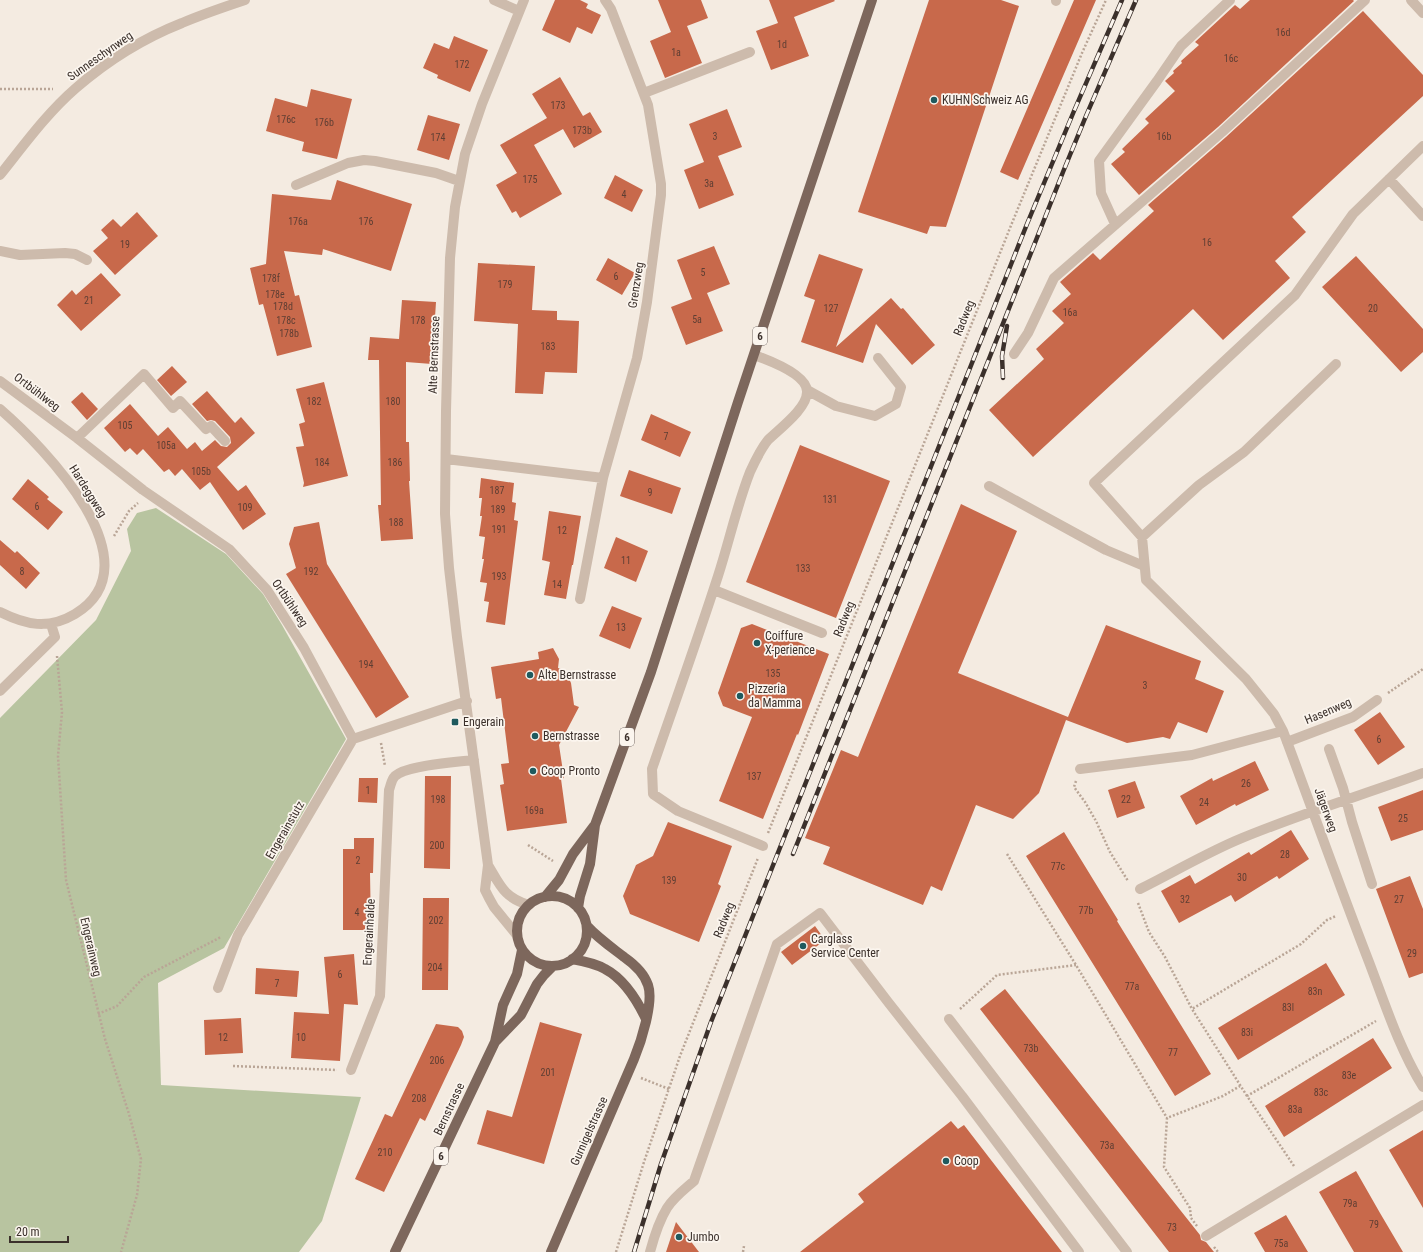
<svg xmlns="http://www.w3.org/2000/svg" width="1423" height="1252" font-family="'Roboto Condensed',sans-serif">
	<rect width="100%" height="100%" fill="#f4ebe1"/>
	<path fill="#b8c4a0" d="M156 508 226 554 263 594 282 625 346 739 224 948 158 983 161 1085 361 1097 322 1221 299 1252H0V718L96 620 131 551 127 529 137 513Z"/>
	<path fill="#c8694b" d="M555 0H580L588 4 586 8 601 15 592 34 577 27 570 43 542 30Z
		M658 0H701L708 18 687 26 702 63 665 78 650 41 671 32Z
		M769 0H834L835 1 794 17 809 56 771 70 756 31 778 23Z
		M929 0H1001L1019 6 946 227 930 226 927 234 858 212Z
		M1074 0H1096L1018 180 1000 172Z
		M1250 0H1353L1354 1 1218 127 1139 195 1111 164 1125 152 1122 149 1149 123 1145 119 1175 91 1165 81 1174 73 1173 71 1182 63 1181 61 1199 45 1195 42 1235 5 1240 9Z
		M1363 11 1423 75V96L1292 217 1306 232 1275 261 1290 278 1223 340 1193 309 1033 457 989 410 1044 359 1036 349 1064 323 1052 311 1071 294 1060 282 1093 253 1100 260 1154 211 1148 205 1226 137Z
		M454 36 488 50 470 92 437 78 438 75 423 68 434 43 449 49Z
		M560 77 583 116 590 112 602 132 574 148 563 129 534 145 562 194 520 218 516 211 512 213 496 185 517 173 500 145 547 118 532 94Z
		M311 89 352 99 337 159 302 151 304 142 266 131 275 98 307 107Z
		M727 109 742 147 718 156 734 195 699 209 684 170 704 162 689 124Z
		M428 115 460 124 449 160 417 150Z
		M615 175 643 190 632 212 604 198Z
		M337 180 412 204 391 271 323 249 322 255 284 251 295 296 299 295 312 347 277 356 263 304 259 305 250 268 266 264 272 194 331 200Z
		M137 212 158 236 115 275 93 251 108 238 101 230 113 219 121 227Z
		M714 246 730 284 707 293 723 331 686 345 671 307 692 299 677 260Z
		M819 254 863 269 836 347 891 298 901 309 903 308 935 345 912 365 876 324 863 363 801 342 815 300 804 296Z
		M1356 256 1423 329V352L1401 372 1322 287Z
		M608 258 635 273 622 295 596 280Z
		M478 263 535 266 532 310 557 311V320L579 321 577 373 545 372 543 394 515 393 518 324 474 321Z
		M101 273 121 295 81 331 57 305 72 290 76 295Z
		M402 300 436 302 432 364 406 362V442H409L410 481H409L413 539 381 541 378 505H381L379 360H368L370 337 399 339Z
		M172 366 187 382 171 396 157 380Z
		M324 382 348 476 303 487 304 483 296 447 304 446 299 424 305 422 296 389Z
		M207 391 235 423 241 417 255 433 217 467 238 491 246 485 266 514 243 530 210 482 200 490 182 469 175 476 169 469 164 472 143 449 137 455 130 448 125 452 104 428 130 404 158 436 168 427 187 449 195 442 202 451 215 440 221 446 227 447 231 443 230 437 215 421 211 420 207 421 192 404Z
		M82 392 98 409 87 420 71 402Z
		M651 414 691 432 680 457 641 440Z
		M800 445 890 481 836 618 746 582Z
		M629 470 681 488 672 514 620 496Z
		M481 478 514 483 512 502 516 503 514 520 518 521 505 625 486 622 489 602 484 601 487 583 480 582 484 559H482L485 537 479 536 482 516H480L482 498H479Z
		M28 479 49 497 47 499 63 512 48 530 12 499Z
		M961 504 1017 531 958 673 1068 717 1106 625 1201 661 1195 679 1224 691 1207 733 1178 722 1170 739 1163 737 1127 743 1066 720 1039 793 1013 819 976 805 942 891 931 886 923 905 823 864 830 847 805 838 841 750 858 757Z
		M549 511 581 516 573 565H572L566 599 544 595 550 562 542 560Z
		M319 522 327 564 409 697 376 718 286 574 296 568 289 544 294 527Z
		M616 537 648 551 636 582 604 568Z
		M0 540 15 553 17 551 40 573 26 589 0 565Z
		M612 606 642 618 630 649 599 636Z
		M752 624 829 654 798 735 797 734 763 819 719 801 752 717 723 706 718 693 741 628Z
		M553 648 559 659 558 668 565 670 571 683 574 705 579 707 559 745 564 778 561 779 567 823 507 831 500 785 504 784 501 764 509 763 501 698 496 699 491 667 539 659 538 652Z
		M1380 712 1405 747 1378 765 1354 730Z
		M1255 761 1269 790 1236 806 1235 804 1196 825 1180 796 1212 778 1213 781Z
		M425 776H451L450 869 424 868Z
		M359 778H378L377 803 358 802Z
		M1135 781 1145 808 1117 818 1108 790Z
		M1423 790V830L1391 841 1378 807Z
		M668 822 732 846 718 884 721 886 699 942 630 914 623 896 636 865 653 856Z
		M1291 830 1309 859 1279 879 1277 876 1235 902 1231 895 1179 923 1161 891 1190 875 1195 884 1249 852 1251 855Z
		M1064 832 1118 920 1117 921 1211 1074 1175 1096 1026 856Z
		M354 838H374L373 873H370L371 930H343V849H354Z
		M1410 876 1423 909V973L1409 978 1376 889Z
		M423 898H449L448 990H422Z
		M815 926 825 940 792 965 781 952Z
		M354 954 358 1005 344 1004 340 1061 291 1058 294 1012 329 1014 324 957Z
		M1326 963 1345 995 1238 1060 1218 1028Z
		M256 968 299 971 297 997 255 994Z
		M1005 989 1200 1235 1201 1240 1206 1242 1214 1252H1169L980 1009Z
		M241 1018 243 1053 205 1055 204 1020Z
		M540 1022 582 1034 544 1164 477 1144 487 1110 512 1117Z
		M436 1024 458 1027 462 1031 464 1037 461 1045 425 1121 420 1118 384 1192 355 1179 385 1114 392 1117Z
		M1373 1038 1392 1068 1284 1137 1265 1106Z
		M951 1121 958 1129 964 1125 1062 1252H800L864 1202 858 1194Z
		M1423 1130V1208L1389 1150Z
		M1356 1171 1380 1213 1403 1252H1354L1319 1192Z
		M1286 1215 1308 1252H1265L1254 1233Z
		M676 1222 699 1252H666Z"/>
	<g fill="none" stroke-linecap="round" stroke-linejoin="round">
		<path stroke="#b9a596" stroke-width="2.5" stroke-dasharray="2 2" stroke-linecap="butt" d="M0 89H53
			M114 536 129 511 138 503
			M57 656 62 712 58 756 66 880 105 1039 129 1114 141 1159 137 1195 121 1252
			M1388 693 1423 669
			M381 743 385 766
			M1076 781 1074 787 1085 802 1096 821 1110 852 1128 881
			M768 833 1012 223 1082 53 1106 0
			M528 845 553 861
			M1007 854 1076 965 1167 1118
			M1138 903 1149 932 1165 957 1192 1009
			M960 1009 997 975 1076 965
			M98 1014 117 1006 144 977 221 937
			M233 1066 337 1070
			M641 1078 669 1089
			M1247 1096 1192 1009 1301 944 1327 920 1336 916
			M1294 1166 1247 1096 1376 1021
			M1197 1226 1191 1218 1190 1208 1164 1167 1167 1118 1223 1096 1240 1086
			M1214 1247 1218 1252
			M616 1252 644 1162 680 1056 758 858
			M743 1252 744 1246"/>
		<path stroke="#cdbbac" stroke-width="10" d="M494 0 519 11
			M1411 0 1423 13
			M1056 1V0
			M644 93 750 52
			M1423 146 1353 214 1295 295 1094 483 1142 537 1146 580 1246 679 1274 714 1283 731C1312 808 1339 885 1369 962 1385 1004 1399 1048 1423 1087
			M0 175C24 145 47 113 76 88 107 61 144 38 182 23 203 14 224 7 245 0
			M1389 179 1423 216
			M296 185 348 163 364 160 375 161 436 173 459 181
			M1115 224 1101 193 1099 161 1157 81 1181 46 1230 0
			M0 251 20 255 65 253 75 254 87 260
			M1014 354 1028 333 1054 278 1222 132 1365 0
			M754 355C768 360 806 374 807 391 808 408 779 429 768 440 760 450 755 461 750 472 737 505 729 542 718 576 697 641 674 705 652 769L653 794 678 811 763 846
			M0 381 77 438 143 490 229 549 267 590 304 648 353 739
			M807 390 836 406 875 416 896 404 901 387 878 358
			M0 409C44 447 158 564 75 614 48 630 26 625 0 612
			M77 438 144 374 173 408 180 401 206 429 211 426 225 441
			M446 459 603 478 637 358 647 302 661 195V184L648 105 611 9 605 0
			M989 486 1106 550 1144 566
			M1142 537 1199 485 1244 452 1336 364
			M714 590 822 633
			M580 599 603 478
			M0 691 55 637 51 624
			M353 739 467 701
			M1287 742 1353 717 1377 700
			M1329 749 1343 788 1352 822 1372 884
			M1080 769 1192 755 1283 731
			M488 865C500 885 504 898 529 905
			M1140 889C1172 873 1203 855 1235 841 1296 815 1360 796 1423 773
			M516 934 494 907 489 898 485 890 488 865 457 637 449 568 445 514 446 411 450 258 455 207 465 154 482 104 524 0
			M218 988 238 935 353 739
			M949 1019 1127 1252
			M351 1070 380 996 389 790C391 785 391 780 395 776 407 765 457 762 474 760
			M1206 1236 1423 1105
			M650 1252C654 1237 659 1221 667 1208 674 1197 685 1189 694 1181L777 944 820 913 888 1002 962 1096 1079 1252"/>
		<path stroke="#7d675c" stroke-width="10" d="M517 931a35 35 0 1 1 70 0a35 35 0 1 1-70 0Z
			M545 897 559 880 573 854 594 826
			M578 908 580 896 590 864 595 825 651 672 738 402 872 0
			M572 959C583 961 595 963 605 969 624 979 637 1000 646 1019
			M495 1042 521 1015 537 984 544 975 553 966
			M395 1252 495 1042 503 1005 517 974 522 950
			M551 1252 634 1059C641 1042 654 1002 648 985 644 973 634 964 624 957 611 947 598 938 587 926"/>
		<defs>
			<path id="rail" d="M1003 378 1002 356 1007 326
				M793 854 1063 172 1086 116 1136 0
				M634 1252 661 1164 711 1022 1027 224 1074 111 1122 0"/>
		</defs>
		<use href="#rail" stroke="#3b302b" stroke-width="4.5"/>
		<use href="#rail" stroke="#fbf5ee" stroke-width="3" stroke-dasharray="9" stroke-linecap="butt"/>
	</g>
	<g fill="#1f5a5e" stroke="#fbf5ee" stroke-width="1.5">
		<circle cx="934" cy="100" r="4"/>
		<circle cx="757" cy="643" r="4"/>
		<circle cx="530" cy="675" r="4"/>
		<circle cx="740" cy="696" r="4"/>
		<rect x="451" y="718" width="8" height="8" rx="2"/>
		<circle cx="535" cy="736" r="4"/>
		<circle cx="533" cy="771" r="4"/>
		<circle cx="803" cy="946" r="4"/>
		<circle cx="946" cy="1161" r="4"/>
		<circle cx="679" cy="1237" r="4"/>
	</g>
	<g text-anchor="middle" stroke-width="3.5" stroke-linejoin="round" paint-order="stroke">
		<g font-size="10" fill="#5e3e33">
			<text x="1283" y="36">16d</text>
			<text x="782" y="48">1d</text>
			<text x="676" y="56">1a</text>
			<text x="1231" y="62">16c</text>
			<text x="462" y="68">172</text>
			<text x="558" y="109">173</text>
			<text x="286" y="123">176c</text>
			<text x="324" y="126">176b</text>
			<text x="582" y="134">173b</text>
			<text x="715" y="140">3</text>
			<text x="1164" y="140">16b</text>
			<text x="438" y="141">174</text>
			<text x="530" y="183">175</text>
			<text x="709" y="187">3a</text>
			<text x="624" y="198">4</text>
			<text x="298" y="225">176a</text>
			<text x="366" y="225">176</text>
			<text x="1207" y="246">16</text>
			<text x="125" y="248">19</text>
			<text x="703" y="276">5</text>
			<text x="616" y="280">6</text>
			<text x="271" y="282">178f</text>
			<text x="505" y="288">179</text>
			<text x="275" y="298">178e</text>
			<text x="89" y="304">21</text>
			<text x="283" y="310">178d</text>
			<text x="831" y="312">127</text>
			<text x="1373" y="312">20</text>
			<text x="1070" y="316">16a</text>
			<text x="697" y="323">5a</text>
			<text x="286" y="324">178c</text>
			<text x="418" y="324">178</text>
			<text x="289" y="337">178b</text>
			<text x="548" y="350">183</text>
			<text x="314" y="405">182</text>
			<text x="393" y="405">180</text>
			<text x="125" y="429">105</text>
			<text x="666" y="440">7</text>
			<text x="166" y="449">105a</text>
			<text x="322" y="466">184</text>
			<text x="395" y="466">186</text>
			<text x="201" y="475">105b</text>
			<text x="497" y="494">187</text>
			<text x="650" y="496">9</text>
			<text x="830" y="503">131</text>
			<text x="37" y="510">6</text>
			<text x="245" y="511">109</text>
			<text x="498" y="513">189</text>
			<text x="396" y="526">188</text>
			<text x="499" y="533">191</text>
			<text x="562" y="534">12</text>
			<text x="626" y="564">11</text>
			<text x="803" y="572">133</text>
			<text x="22" y="575">8</text>
			<text x="311" y="575">192</text>
			<text x="499" y="580">193</text>
			<text x="557" y="588">14</text>
			<text x="621" y="631">13</text>
			<text x="366" y="668">194</text>
			<text x="773" y="677">135</text>
			<text x="1145" y="689">3</text>
			<text x="1379" y="743">6</text>
			<text x="754" y="780">137</text>
			<text x="1246" y="787">26</text>
			<text x="368" y="794">1</text>
			<text x="438" y="803">198</text>
			<text x="1126" y="803">22</text>
			<text x="1204" y="806">24</text>
			<text x="534" y="814">169a</text>
			<text x="1403" y="822">25</text>
			<text x="437" y="849">200</text>
			<text x="1285" y="858">28</text>
			<text x="358" y="864">2</text>
			<text x="1058" y="870">77c</text>
			<text x="1242" y="881">30</text>
			<text x="669" y="884">139</text>
			<text x="1185" y="903">32</text>
			<text x="1399" y="903">27</text>
			<text x="1086" y="914">77b</text>
			<text x="357" y="916">4</text>
			<text x="436" y="924">202</text>
			<text x="1412" y="957">29</text>
			<text x="435" y="971">204</text>
			<text x="340" y="978">6</text>
			<text x="277" y="987">7</text>
			<text x="1132" y="990">77a</text>
			<text x="1315" y="995">83n</text>
			<text x="1288" y="1011">83l</text>
			<text x="1247" y="1036">83i</text>
			<text x="223" y="1041">12</text>
			<text x="301" y="1041">10</text>
			<text x="1031" y="1052">73b</text>
			<text x="1173" y="1056">77</text>
			<text x="437" y="1064">206</text>
			<text x="548" y="1076">201</text>
			<text x="1349" y="1079">83e</text>
			<text x="1321" y="1096">83c</text>
			<text x="419" y="1102">208</text>
			<text x="1295" y="1113">83a</text>
			<text x="1107" y="1149">73a</text>
			<text x="385" y="1156">210</text>
			<text x="1350" y="1207">79a</text>
			<text x="1374" y="1228">79</text>
			<text x="1172" y="1231">73</text>
			<text x="1281" y="1247">75a</text>
		</g>
		<g fill="#fbf5ee" stroke="#756b66" stroke-width="1">
			<rect x="753" y="327" width="14" height="18" rx="3"/>
			<rect x="620" y="728" width="14" height="18" rx="3"/>
			<rect x="434" y="1147" width="14" height="18" rx="3"/>
		</g>
		<g font-size="11" font-weight="bold" fill="#3b302b">
			<text x="760" y="340">6</text>
			<text x="627" y="741">6</text>
			<text x="441" y="1160">6</text>
		</g>
		<g font-size="12" fill="#3b302b" stroke="#fbf5ee">
			<text transform="translate(100 56) rotate(-35)" y="4">Sunneschynweg</text>
			<text transform="translate(636 285) rotate(-81)" y="4">Grenzweg</text>
			<text transform="translate(964 318) rotate(-68)" y="4">Radweg</text>
			<text transform="translate(434 355) rotate(-88)" y="4">Alte Bernstrasse</text>
			<text transform="translate(37 392) rotate(37)" y="4">Ortbühlweg</text>
			<text transform="translate(88 491) rotate(58)" y="4">Hardeggweg</text>
			<text transform="translate(290 603) rotate(56)" y="4">Ortbühlweg</text>
			<text transform="translate(844 619) rotate(-68)" y="4">Radweg</text>
			<text transform="translate(1328 711) rotate(-23)" y="4">Hasenweg</text>
			<text transform="translate(1326 810) rotate(70)" y="4">Jägerweg</text>
			<text transform="translate(285 830) rotate(-60)" y="4">Engerainstutz</text>
			<text transform="translate(724 920) rotate(-68)" y="4">Radweg</text>
			<text transform="translate(369 932) rotate(-87)" y="4">Engerainhalde</text>
			<text transform="translate(91 947) rotate(77)" y="4">Engerainweg</text>
			<text transform="translate(449 1109) rotate(-65)" y="4">Bernstrasse</text>
			<text transform="translate(589 1131) rotate(-66)" y="4">Gurnigelstrasse</text>
		</g>
		<g font-size="12" fill="#3b302b" stroke="#fbf5ee" text-anchor="start">
			<text x="942" y="104">KUHN Schweiz AG</text>
			<text x="765" y="640">Coiffure<tspan x="765" dy="14">X-perience</tspan></text>
			<text x="538" y="679">Alte Bernstrasse</text>
			<text x="748" y="693">Pizzeria<tspan x="748" dy="14">da Mamma</tspan></text>
			<text x="463" y="726">Engerain</text>
			<text x="543" y="740">Bernstrasse</text>
			<text x="541" y="775">Coop Pronto</text>
			<text x="811" y="943">Carglass<tspan x="811" dy="14">Service Center</tspan></text>
			<text x="954" y="1165">Coop</text>
			<text x="687" y="1241">Jumbo</text>
		</g>
	</g>
	<path d="M10 1236v6h58v-6" fill="none" stroke="#3b302b" stroke-width="2"/>
	<text x="16" y="1236" font-size="12" fill="#3b302b" stroke="#fbf5ee" stroke-width="3" paint-order="stroke">20 m</text>
</svg>
